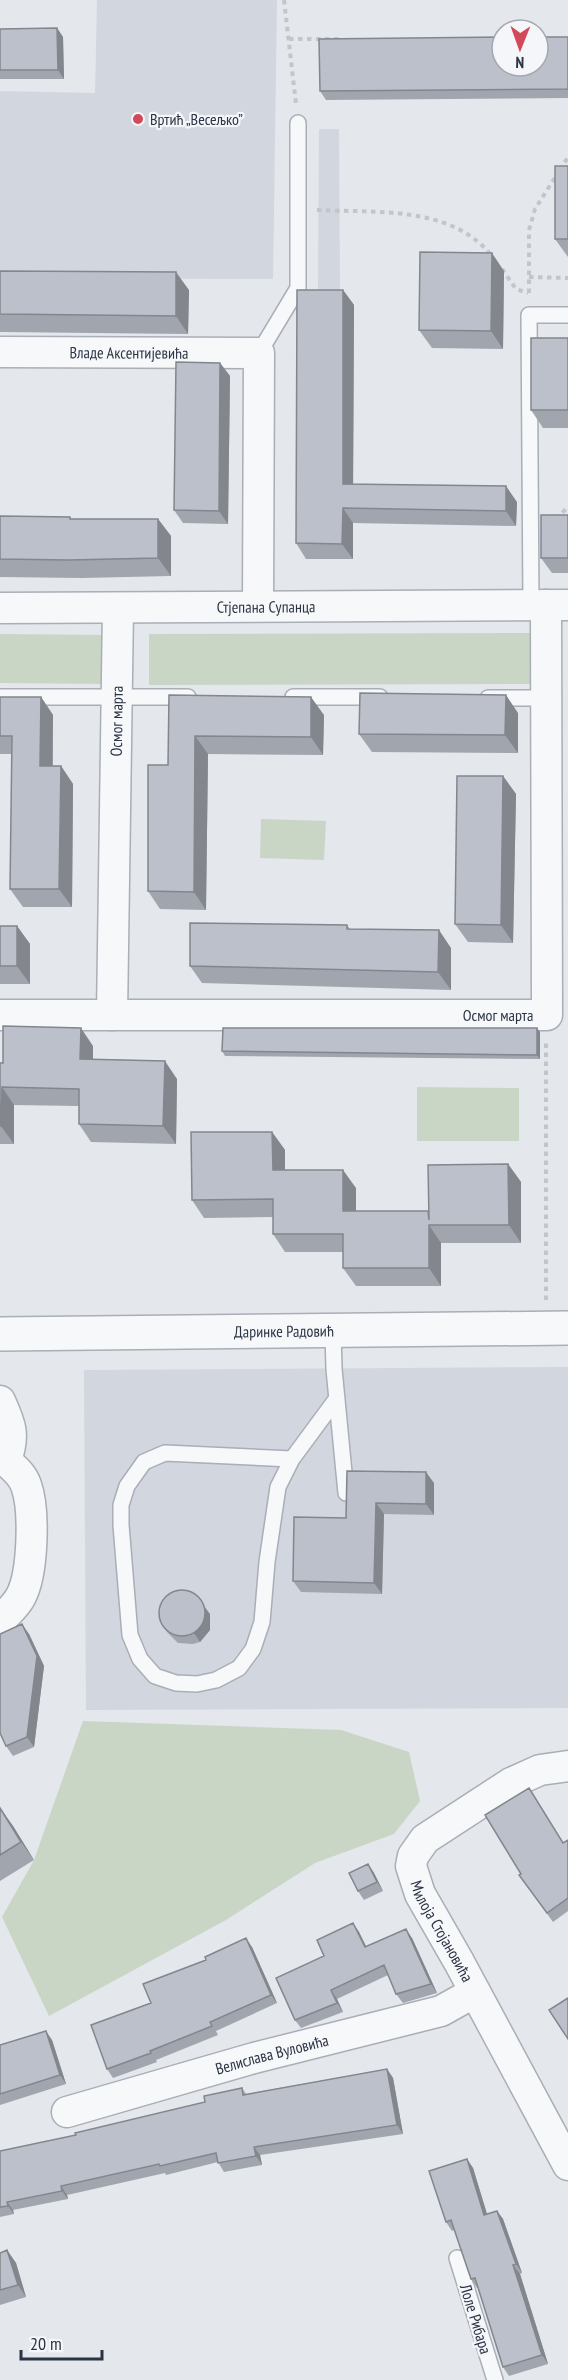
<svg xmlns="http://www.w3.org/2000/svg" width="568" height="2380" font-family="'PT Sans Narrow',sans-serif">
	<rect width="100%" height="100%" fill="#e4e7ec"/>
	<path fill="#d2d6de" d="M97 0H277L273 279 0 278V91L95 93Z
		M319 129H339L340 293H318Z
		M568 1367V1708L86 1710 84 1370Z"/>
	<path fill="#c9d6c5" d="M537 633V684L149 685V634Z
		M0 634 106 635V684L0 683Z
		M261 819 326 821 324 860 260 858Z
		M417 1087 519 1088V1141H417Z
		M83 1721 341 1730 409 1752 420 1801 394 1834 315 1863 226 1920 49 2016 2 1917 34 1860Z"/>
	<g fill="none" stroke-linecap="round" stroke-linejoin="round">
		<defs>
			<path id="service" d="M259 353 298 288V123
				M531 605 529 315H568
				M0 697H188
				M293 697H380
				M488 698H545
				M333 1332 334 1369 346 1493
				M292 1459 165 1453 144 1462 127 1486 121 1505V1525L130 1635 140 1659 155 1676 176 1683 197 1684 216 1680 239 1668 253 1649 262 1622 267 1562 278 1487 292 1459 337 1398
				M457 2258 495 2380"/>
			<g id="minor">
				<path id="s1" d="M0 352 259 353 258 606"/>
				<path id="s2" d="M0 608 568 605"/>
				<path id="s3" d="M0 1015H547L546 605"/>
				<path id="s4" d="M112 1015 118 608"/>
				<path d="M0 1401C11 1425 15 1435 6 1461 14 1468 22 1474 26 1485 35 1510 33 1573 21 1596 16 1606 7 1613 0 1621"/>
				<path id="s5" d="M568 1766 540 1770 511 1783 425 1839 413 1856 411 1866 420 1894 459 1962 568 2165"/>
				<path id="s6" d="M67 2112 254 2058 441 2011 475 1992"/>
			</g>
			<g id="tertiary">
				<path id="s7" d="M0 1334 568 1328"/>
			</g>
		</defs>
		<use href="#service" stroke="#a9aeb7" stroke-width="18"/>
		<use href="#minor" stroke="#a9aeb7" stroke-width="33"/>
		<use href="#tertiary" stroke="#a9aeb7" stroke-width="36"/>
		<path stroke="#c2c5cb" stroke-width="4" stroke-dasharray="4.5 4.5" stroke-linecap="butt" d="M284 0 296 104
			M289 39H342
			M560 170 568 157
			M317 210C376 213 451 205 492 256
			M502 269 516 289 528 293
			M529 277 568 278
			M529 293V230L535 209 556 176
			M556 519 568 507
			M546 1300V1041"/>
		<use href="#service" stroke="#f7f8fa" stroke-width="15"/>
		<use href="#minor" stroke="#f7f8fa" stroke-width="30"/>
		<use href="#tertiary" stroke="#f7f8fa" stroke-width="33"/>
	</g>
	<path fill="#a1a5ae" d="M57 28 63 37 64 79H0V29Z
		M568 37V98L326 100 320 91Z
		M568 166V257L555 239Z
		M0 271 189 290 188 334 0 332Z
		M504 271 503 349 432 348 419 330Z
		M343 290 354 305 353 484 517 502 516 526 353 523V559H306L296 543Z
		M568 338V428H543L531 410Z
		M220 363 230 376 228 524 183 523 174 510Z
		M568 515V573H552L541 558Z
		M0 516 72 519H158L171 536V576L82 578 0 577Z
		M169 695 324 715 323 755 208 754 206 910 160 909 148 891 168 765Z
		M0 697H41L53 715V766H61L73 784 72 907H23L10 889 12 754H0Z
		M518 713V753L372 752 359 734Z
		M503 776 516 794 513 943 468 942 455 924Z
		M347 925 350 929 451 948V990L202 983 190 966Z
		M0 926H17L30 944V984H0Z
		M540 1032V1059L225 1056 222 1051Z
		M93 1046V1059L177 1079 176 1144 91 1142 79 1124V1106L14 1105V1144H0V1063Z
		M272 1132 285 1150V1170L356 1188V1211H429L508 1164 521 1182V1243H441V1286H356L343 1268V1252H285L273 1234V1217L204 1218 192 1200Z
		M347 1471 434 1483V1515L384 1514 382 1594 301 1592 293 1581 346 1518Z
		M210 1614V1630L200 1642 193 1644 178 1643 167 1632 161 1623Z
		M29 1634 44 1666 34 1747 13 1756 6 1746Z
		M529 1788 563 1843 568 1840V1911L553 1922 519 1875 521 1874Z
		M0 1808 13 1826 34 1860 0 1881Z
		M368 1864 374 1873 383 1891 364 1900 358 1891Z
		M353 1923 359 1932 366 1947 412 1938 437 1993 403 2003 396 1994 388 1975 337 1999 343 2012 301 2028 295 2020 324 1956Z
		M252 1947 277 2003 216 2031 218 2035 156 2060 157 2062 113 2078 107 2069 151 2003Z
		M52 2040 66 2084 0 2105V2045Z
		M387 2069 393 2078 403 2134 260 2155 262 2165 224 2172 218 2162 166 2175 165 2173 67 2195 68 2199 13 2210 14 2214 0 2217V2151L76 2135 205 2102 242 2088 246 2094Z
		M467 2159 473 2168 487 2214 497 2211 503 2219 522 2273 520 2274 548 2364 509 2376 503 2367 478 2288H477L471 2279 454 2230 452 2231 446 2222Z
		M7 2250 16 2263 26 2297 0 2305V2253Z"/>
	<path fill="#83868d" d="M57 28 63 37 64 79 58 70Z
		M492 253 504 271 503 349 491 331Z
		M176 272 189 290 188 334 176 316Z
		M343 290 354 305 353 499 343 484Z
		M220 363 230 376 228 524 219 511Z
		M506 486 517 502 516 526 506 511Z
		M343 508 353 523V559L342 544Z
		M158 519 171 536V576L158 558Z
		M506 695 518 713V753L505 735Z
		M41 697 53 715 52 784 40 766Z
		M311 697 324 715 323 755 311 737Z
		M195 736 208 754 206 910 194 892Z
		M61 766 73 784 72 907 59 889Z
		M503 776 516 794 513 943 501 925Z
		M17 926 30 944V984L17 966Z
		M439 930 451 948V990L438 972Z
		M81 1028 93 1046V1077L80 1059Z
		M537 1028 540 1032V1059L537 1055Z
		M165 1061 177 1079 176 1144 163 1126Z
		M2 1087 14 1105V1144L1 1126Z
		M272 1132 285 1150V1188L273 1170Z
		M508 1164 521 1182V1243L509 1225Z
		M343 1170 356 1188V1229L343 1211Z
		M429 1225 441 1243V1286L429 1268Z
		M426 1472 434 1483V1515L426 1504Z
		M376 1503 384 1514 382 1594 374 1583Z
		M204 1606 210 1614V1630L200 1642 194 1633Z
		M22 1624 29 1634 44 1666 34 1747 27 1737Z
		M0 1808 13 1826 34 1860 21 1842Z
		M368 1864 374 1873 383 1891 377 1882Z
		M353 1923 359 1932 371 1956 365 1947Z
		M406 1929 412 1938 437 1993 431 1984Z
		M246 1938 252 1947 277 2003 271 1995Z
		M331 1990 337 1999 343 2012 337 2003Z
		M46 2031 52 2040 66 2084 60 2075Z
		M387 2069 393 2078 403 2134 397 2125Z
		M254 2147 260 2155 262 2165 256 2156Z
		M467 2159 473 2168 490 2224 484 2215Z
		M61 2186 67 2195 68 2199 62 2191Z
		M7 2202 13 2210 14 2214 8 2206Z
		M497 2211 503 2219 522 2273 516 2264Z
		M7 2250 16 2263 26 2297 18 2285Z
		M513 2265 520 2274 548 2364 542 2355Z"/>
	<path fill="#bbc0ca" stroke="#83868d" stroke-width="1.5" d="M57 28 58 70H0V29Z
		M502 37V66H538V37H568V89L320 91 319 39Z
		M555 166H568V239H555Z
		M420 252 492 253 491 331 419 330Z
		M0 271 176 272V316L0 314Z
		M297 290H343V484L506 486V511L343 508 342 544 296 543Z
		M531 338H568V410H531Z
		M176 362 220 363 219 511 174 510Z
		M541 515H568V558H541Z
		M0 516 70 517V519H158V558L69 560 0 559Z
		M360 693 506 695 505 735 359 734Z
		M169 695 311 697V737L195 736 194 892 148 891V765H168Z
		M0 697H41L40 766H61L59 889H10L12 736H0Z
		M457 776H503L501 925 455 924Z
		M190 923 347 925V929L439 930 438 972 190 966Z
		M0 926H17V966H0Z
		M3 1026 81 1028 80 1059 165 1061 163 1126 79 1124V1089L2 1087 1 1126H0V1063H3Z
		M223 1028H537V1055L222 1051Z
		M191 1132H272L273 1170H343V1211H428L429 1220 428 1165 508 1164 509 1225H429V1268H343V1234H273V1199L192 1200Z
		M347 1471 426 1472V1504L376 1503 374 1583 293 1581 294 1517 346 1518Z
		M159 1613a23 23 0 1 1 46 0a23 23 0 1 1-46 0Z
		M22 1624 37 1656 27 1737 6 1746 0 1733V1634Z
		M529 1788 563 1843 568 1840V1898L547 1913 519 1875 521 1874 485 1815Z
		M0 1808 21 1842 0 1855Z
		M368 1864 377 1882 358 1891 349 1873Z
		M353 1923 365 1947 406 1929 431 1984 396 1994 384 1965 331 1990 337 2003 295 2020 276 1978 324 1956 317 1940Z
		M246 1938 271 1995 210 2022 212 2026 150 2051 151 2053 107 2069 91 2025 151 2003 143 1984 206 1960 205 1957Z
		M568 1998V2039L549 2010Z
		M46 2031 60 2075 0 2094V2045Z
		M387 2069 397 2125 254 2147 256 2156 218 2163 216 2153 160 2166 159 2164 61 2186 62 2191 7 2202 8 2206 0 2207V2151L76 2135 75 2133 205 2102 204 2096 242 2088 243 2095Z
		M467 2159 484 2215 497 2211 516 2264 513 2265 542 2355 503 2367 475 2278 471 2279 451 2220 446 2222 429 2171Z
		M7 2250 18 2285 0 2290V2253Z"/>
	<circle fill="#d1495b" stroke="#f4f6f9" stroke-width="2" cx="138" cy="119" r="6"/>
	<g text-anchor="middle" stroke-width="4.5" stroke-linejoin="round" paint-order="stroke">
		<g font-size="16" fill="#2b3445" stroke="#f4f6f9" text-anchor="start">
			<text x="150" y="125">Вртић „Весељко”</text>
		</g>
		<g font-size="16" fill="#2b3445" stroke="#f4f6f9">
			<text dy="6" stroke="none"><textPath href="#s1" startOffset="129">Владе Аксентијевића</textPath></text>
			<text dy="6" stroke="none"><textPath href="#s2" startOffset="266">Стјепана Супанца</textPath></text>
			<text dy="6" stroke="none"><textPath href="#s4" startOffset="294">Осмог марта</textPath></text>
			<text dy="6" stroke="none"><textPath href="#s3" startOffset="498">Осмог марта</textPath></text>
			<text dy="6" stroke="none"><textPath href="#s7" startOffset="284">Даринке Радовић</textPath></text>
			<text dy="6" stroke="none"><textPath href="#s5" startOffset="266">Милоја Стојановића</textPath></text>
			<text dy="6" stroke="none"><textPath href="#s6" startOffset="213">Велислава Вуловића</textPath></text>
			<text transform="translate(476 2319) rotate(73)" y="6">Лоле Рибара</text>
		</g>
	</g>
	<g transform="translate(520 48) rotate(181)"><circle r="28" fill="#f4f6f9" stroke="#a4a8b1" stroke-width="1.5"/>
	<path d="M0-4.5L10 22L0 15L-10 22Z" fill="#d1495b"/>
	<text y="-9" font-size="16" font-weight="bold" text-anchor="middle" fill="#2b3445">N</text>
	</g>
	<path d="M21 2350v9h81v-9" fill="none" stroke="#2b3445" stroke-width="3"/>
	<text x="30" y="2350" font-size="18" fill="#2b3445" stroke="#f4f6f9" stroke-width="4.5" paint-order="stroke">20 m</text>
</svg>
